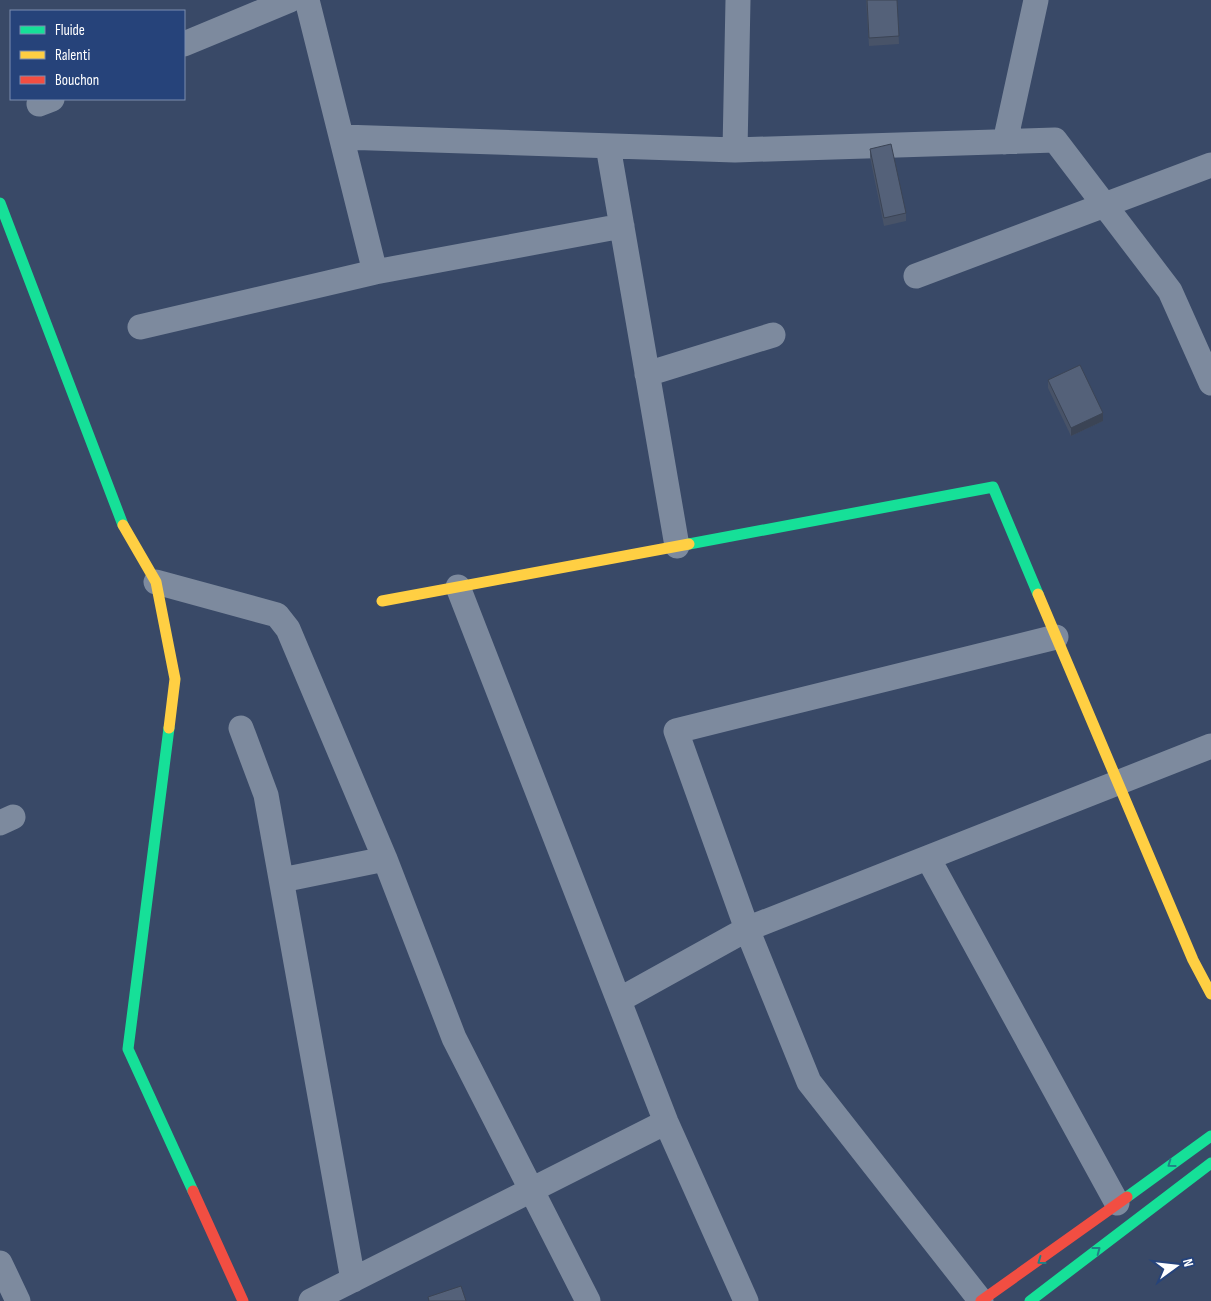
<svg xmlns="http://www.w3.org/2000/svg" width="1211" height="1301" font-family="'Sofia Sans Condensed',sans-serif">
	<rect width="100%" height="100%" fill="#394967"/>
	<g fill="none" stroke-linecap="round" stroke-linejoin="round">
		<path stroke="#7d8a9e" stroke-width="25" d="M307 0 375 272
			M184 44 290 0
			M39 104 52 99
			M342 137 735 150 1055 140 1170 291 1211 383
			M1005 142 1036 0
			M608 146 677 546
			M735 150 738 0
			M916 276 1211 165
			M140 327 375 272 622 226
			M647 374 773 335
			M156 582 277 615 288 629 385 859 454 1038 588 1301
			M458 587 666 1122 746 1301
			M241 728 266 795 353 1280
			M0 823 13 817
			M928 858 1117 1203
			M282 880 385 859
			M619 1000 747 929 1211 746
			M0 1263 18 1301
			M311 1301 666 1122
			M981 1301 809 1082 747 929 676 731 1056 637"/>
		<path stroke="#16e098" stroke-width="11" d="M0 203 123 525
			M689 544 993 487 1038 594
			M169 728 128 1049 193 1191
			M1127 1197 1211 1136
			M1030 1301 1211 1163"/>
		<path stroke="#ffcf43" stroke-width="11" d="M123 525 156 582 175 679 169 728
			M1038 594 1193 960 1211 994
			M382 601 689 544"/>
		<path stroke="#f24e42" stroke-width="11" d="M193 1191 243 1301
			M981 1301 1127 1197"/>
	</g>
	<path fill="#485368" d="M866 0H897L899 44 869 46Z
		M870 149 906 213V221L884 226 870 157Z
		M1048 380 1103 421 1071 436 1048 388Z"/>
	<path fill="#3b4455" d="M1103 413V421L1071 436V428Z"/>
	<path fill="#546179" stroke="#3b4455" d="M867 0H897L899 36 869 38Z
		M891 144 906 213 884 218 870 149Z
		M1080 365 1103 413 1071 428 1048 380Z
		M461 1286 466 1301H429L428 1297Z"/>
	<defs><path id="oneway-chevron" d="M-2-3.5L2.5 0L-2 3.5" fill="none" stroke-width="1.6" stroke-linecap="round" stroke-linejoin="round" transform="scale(1.25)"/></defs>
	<g stroke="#208286">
		<use href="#oneway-chevron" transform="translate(1171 1164) rotate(144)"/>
		<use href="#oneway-chevron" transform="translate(1097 1250) rotate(-37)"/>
		<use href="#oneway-chevron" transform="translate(1041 1261) rotate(144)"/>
	</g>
	<rect x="10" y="10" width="175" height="90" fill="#26437a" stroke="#7d8eaf"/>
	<rect x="20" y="26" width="25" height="8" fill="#16e098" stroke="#7d8eaf"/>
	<text x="55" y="35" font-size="15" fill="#ffffff">Fluide</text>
	<rect x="20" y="51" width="25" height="8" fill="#ffcf43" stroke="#7d8eaf"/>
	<text x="55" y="60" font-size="15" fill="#ffffff">Ralenti</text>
	<rect x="20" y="76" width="25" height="8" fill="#f24e42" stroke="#7d8eaf"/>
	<text x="55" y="85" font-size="15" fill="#ffffff">Bouchon</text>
	<g transform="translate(1176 1266) rotate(75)" stroke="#26437a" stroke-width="4" paint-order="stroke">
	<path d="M0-4L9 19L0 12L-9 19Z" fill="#ffffff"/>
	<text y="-8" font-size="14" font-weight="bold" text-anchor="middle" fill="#ffffff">N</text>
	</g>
</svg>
